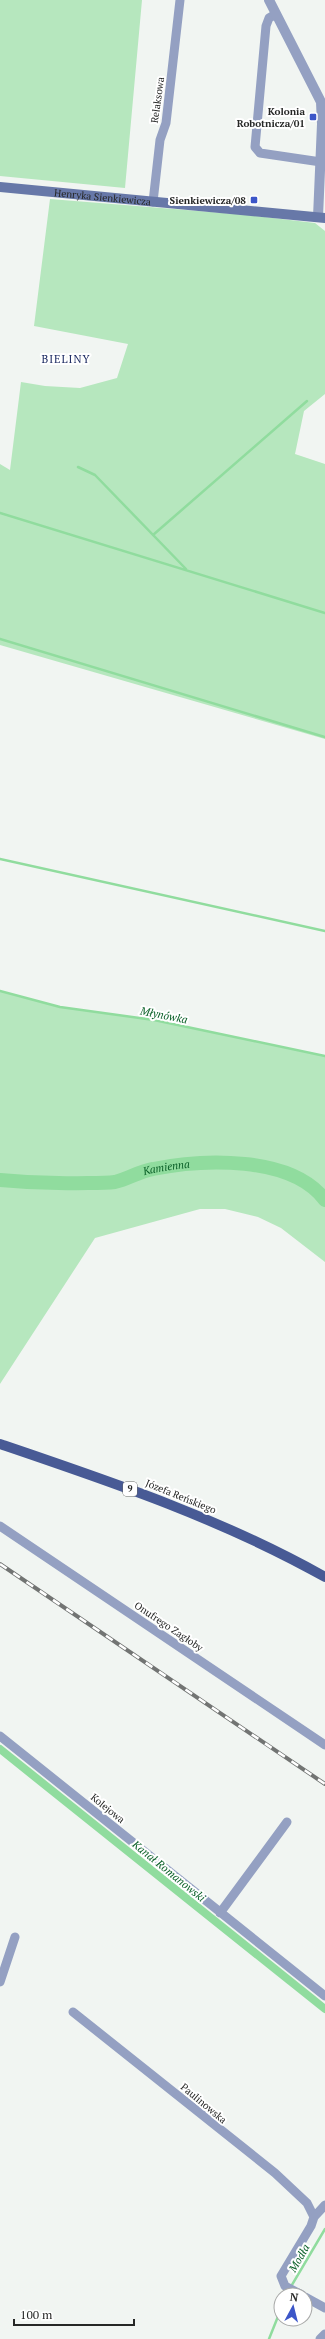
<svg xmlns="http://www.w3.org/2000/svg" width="325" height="2339" font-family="'PT Serif',serif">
	<rect width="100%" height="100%" fill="#f1f5f2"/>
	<path fill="#b6e7be" d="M0 0H142L125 188 0 176Z
		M50 199 248 215 315 223 325 231V394L304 411 295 454 325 464V739L0 645V464L10 470 21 382 45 386 80 388 117 378 128 344 34 326Z
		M0 991 60 1007 154 1020 325 1056V1262L281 1228 258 1217 225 1209H200L95 1238 0 1384Z"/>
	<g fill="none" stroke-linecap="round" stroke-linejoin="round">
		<path stroke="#90dc9e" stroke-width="2.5" d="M78 467 95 475 186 569
			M0 513 325 613
			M153 535 307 401
			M0 639 325 737
			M0 859 325 931
			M0 991 60 1007 154 1020 325 1056
			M286 2295 325 2229
			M269 2339 281 2309"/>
		<path stroke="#90dc9e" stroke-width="8" d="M0 1749 325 2009"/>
		<path stroke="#90dc9e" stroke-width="14" id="s1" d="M0 1180C30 1183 58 1184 88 1183 97 1183 107 1183 115 1182 128 1179 140 1171 153 1169 202 1159 291 1155 325 1200"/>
		<path stroke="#94a0c2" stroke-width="9" d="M276 14 269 18 266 26 255 147 260 153 321 162
			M153 202 160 140 166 123 180 0
			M0 1526 325 1745
			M0 1736 325 1996
			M220 1913 287 1822
			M0 1982 15 1937
			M73 2012 275 2173 307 2203 314 2217
			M302 2295 285 2286 281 2276 311 2226 314 2217 325 2205
			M305 2297 325 2308
			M320 2339 325 2334"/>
		<path stroke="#94a0c2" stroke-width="10" d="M269 0 321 102 322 124 318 217"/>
		<path stroke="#6778a8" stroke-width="10" id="s2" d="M0 187 325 218"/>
		<path stroke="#485a95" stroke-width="10" d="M0 1444C112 1482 222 1519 325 1577"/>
		<defs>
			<path id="rail" d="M0 1564 325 1784"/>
		</defs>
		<use href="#rail" stroke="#727473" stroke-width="4"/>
		<use href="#rail" stroke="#fff" stroke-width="2.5" stroke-dasharray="8" stroke-linecap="butt"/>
	</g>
	<g fill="#3c56c8" stroke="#fff" stroke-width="1.5">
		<rect x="309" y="113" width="8" height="8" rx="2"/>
		<rect x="250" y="196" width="8" height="8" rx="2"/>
	</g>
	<g text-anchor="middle" stroke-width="4" stroke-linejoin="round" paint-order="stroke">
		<rect fill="#fff" stroke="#676867" stroke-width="1" x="123" y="1482" width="14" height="14" rx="3"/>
		<g font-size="9" font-weight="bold" fill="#262726">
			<text x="130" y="1492">9</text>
		</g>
		<g font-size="10" fill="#262726" stroke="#fff">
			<text transform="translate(157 100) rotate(-82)" y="4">Relaksowa</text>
			<text dy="4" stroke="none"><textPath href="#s2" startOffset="103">Henryka Sienkiewicza</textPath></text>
			<text transform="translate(181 1496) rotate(22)" y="4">Józefa Reńskiego</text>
			<text transform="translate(169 1626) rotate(34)" y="4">Onufrego Zagłoby</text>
			<text transform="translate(108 1808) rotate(39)" y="4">Kolejowa</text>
			<text transform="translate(204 2103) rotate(40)" y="4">Paulinowska</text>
		</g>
		<g font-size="10" font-weight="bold" fill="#262726" stroke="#fff" text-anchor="end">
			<text x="305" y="115">Kolonia<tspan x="305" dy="12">Robotnicza/01</tspan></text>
			<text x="246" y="204">Sienkiewicza/08</text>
		</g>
		<g font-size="11" letter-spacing="1" fill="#1b2961" stroke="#fff">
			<text x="66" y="363">BIELINY</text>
		</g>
		<g font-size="11" font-style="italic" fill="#0a6028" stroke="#fff">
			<text transform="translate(164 1015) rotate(11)" y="4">Młynówka</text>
			<text dy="4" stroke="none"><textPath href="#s1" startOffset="169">Kamienna</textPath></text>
			<text transform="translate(169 1871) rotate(39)" y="4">Kanał Romanowski</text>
			<text transform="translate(299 2258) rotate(-60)" y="4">Modła</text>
		</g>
	</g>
	<g transform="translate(293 2307) rotate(7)"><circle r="19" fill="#ffffff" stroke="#a8a9a8"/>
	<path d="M0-3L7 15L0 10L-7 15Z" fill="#3c56c8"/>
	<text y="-6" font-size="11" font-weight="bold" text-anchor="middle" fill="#262726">N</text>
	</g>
	<path d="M14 2319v6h120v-6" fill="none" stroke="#262726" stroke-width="2"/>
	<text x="20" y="2319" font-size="12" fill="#262726" stroke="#ffffff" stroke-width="3" paint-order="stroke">100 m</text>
</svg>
